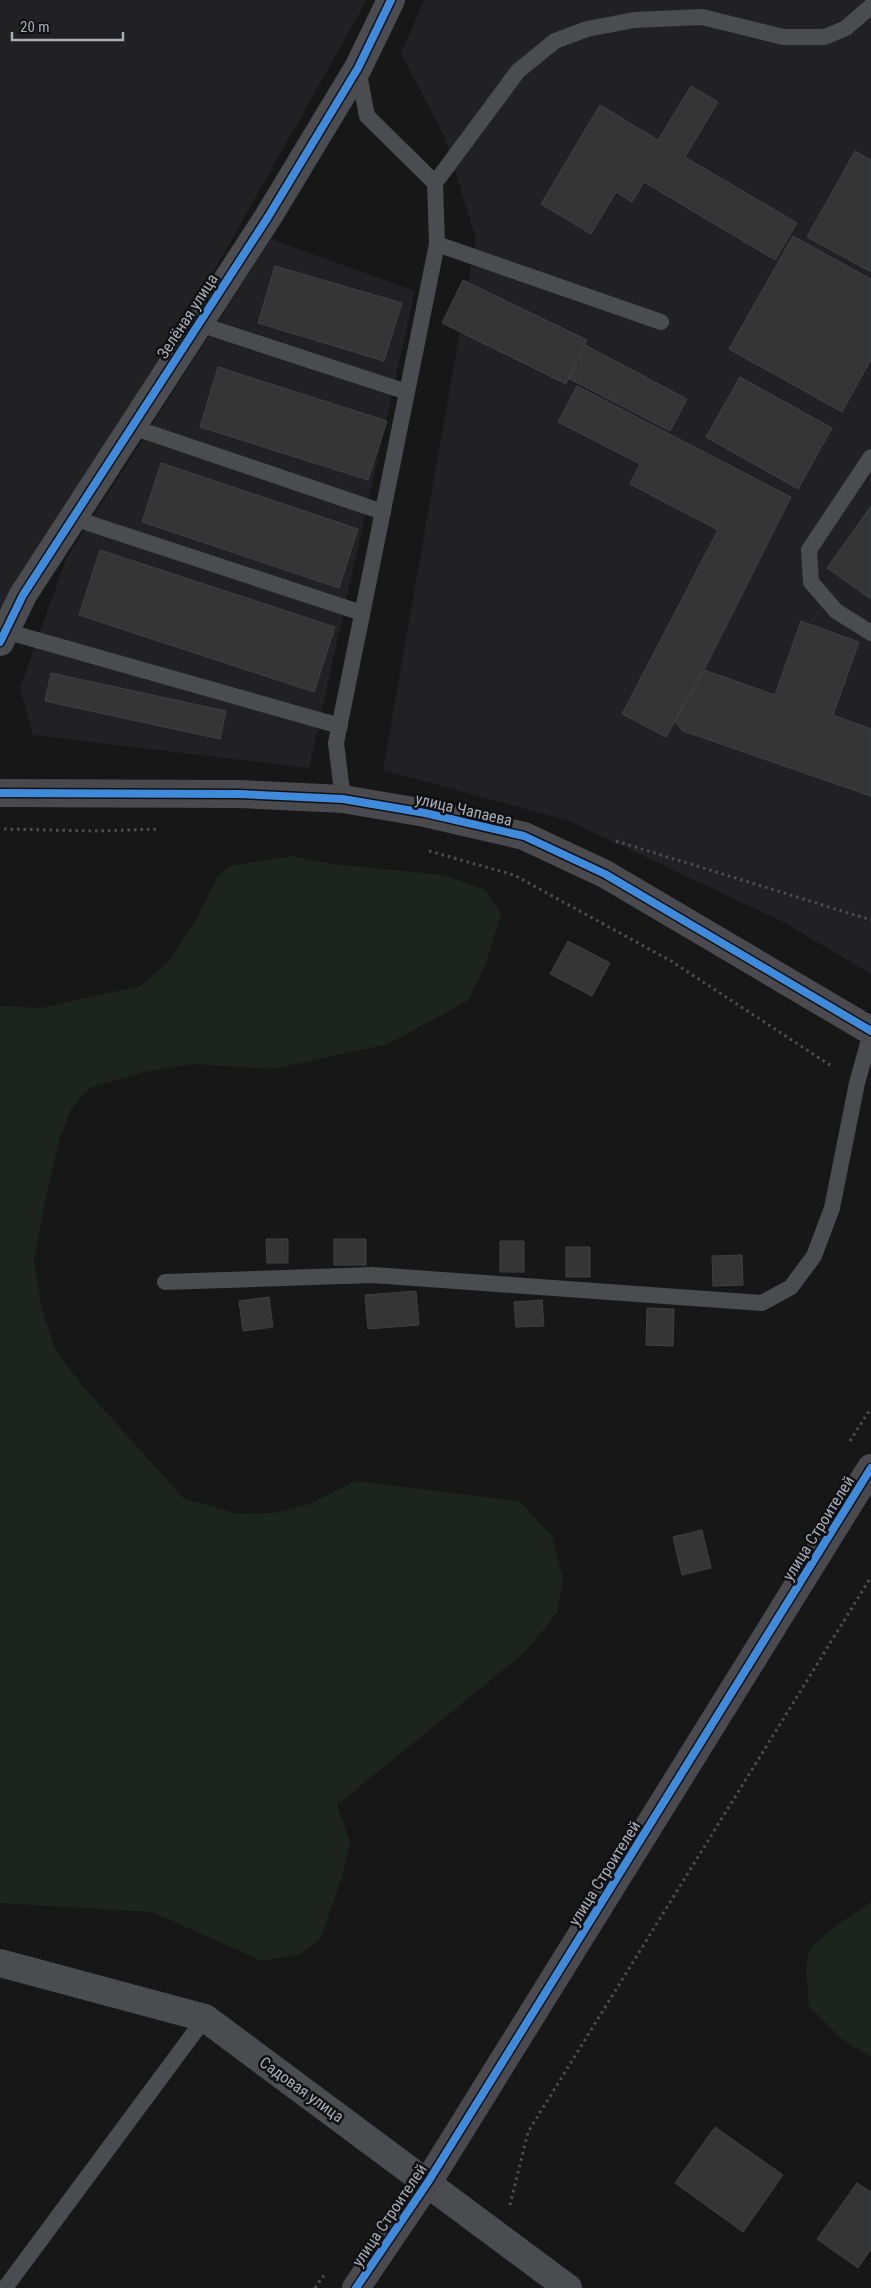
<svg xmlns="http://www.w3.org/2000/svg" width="871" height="2288" font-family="'Roboto Condensed',sans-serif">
	<rect width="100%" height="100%" fill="#171717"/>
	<path fill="#212123" d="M0 0H367L146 391 0 610Z
		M424 0H871V974L781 921 569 821 383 770 476 239 444 136 401 54Z
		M271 239 415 291 309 768 33 735 20 688 66 559Z"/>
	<path fill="#1d241e" d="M292 856 332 864 444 875 485 890 501 914 486 963 467 1001 388 1044 273 1069 193 1064 144 1072 89 1088 70 1111 59 1141 46 1196 34 1261 41 1305 55 1349 80 1383 183 1498 238 1514 275 1513 310 1504 356 1481 519 1501 552 1536 563 1579 557 1613 525 1652 337 1805 350 1842 342 1876 323 1932 319 1940 300 1954 262 1961 152 1912 0 1903V1006L41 1008 140 986 169 961 199 915 218 876 230 866Z
		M871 1902V2057L843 2040 809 2006C808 1991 805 1970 808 1955 813 1938 856 1913 871 1902Z"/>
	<path fill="#353536" stroke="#3f4043" d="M691 86 718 102 685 157 797 223 775 260 644 182 632 202 616 192 591 234 541 204 600 105 658 140Z
		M855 151 871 160V272L807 237Z
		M793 236 871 279V359L842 412 729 349Z
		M275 266 402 303 384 361 258 323Z
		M463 280 587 340 566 384 442 323Z
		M585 345 687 399 670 431 568 378Z
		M218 367 387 421 368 480 200 427Z
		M740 377 832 428 798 489 706 437Z
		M577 386 791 497 704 670 666 737 622 714 718 530 630 484 640 464 558 422Z
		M161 463 358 529 339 588 142 522Z
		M871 506V599L827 568Z
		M100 550 335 627 314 692 79 615Z
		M801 621 859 642 833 715 871 729V796L683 731 674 721 704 670 775 695Z
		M51 673 226 711 220 739 45 701Z
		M568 941 610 963 592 996 550 974Z
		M266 1239H288V1263H267Z
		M334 1239H366V1265H334Z
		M500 1241H524V1272H500Z
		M566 1247H590V1277H566Z
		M742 1255 743 1285 713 1286 712 1256Z
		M416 1291 419 1325 368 1329 365 1295Z
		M269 1297 273 1327 243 1331 239 1301Z
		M542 1300 544 1326 516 1327 514 1302Z
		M647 1308 674 1309 673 1346 646 1345Z
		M702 1530 711 1568 682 1575 673 1537Z
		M715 2127 783 2175 743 2232 675 2183Z
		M857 2183 871 2192V2249L858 2268 817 2239Z"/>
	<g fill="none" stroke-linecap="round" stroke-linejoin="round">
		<path stroke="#4d4e52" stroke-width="3" stroke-dasharray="2.5 4" stroke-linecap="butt" d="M4 829 96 831 160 829
			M616 841 871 920
			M429 851 514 875 671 961 833 1067
			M850 1441 871 1408
			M510 2205 528 2132 871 1577
			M315 2288 324 2275"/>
		<path stroke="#4b4c50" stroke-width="16" d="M435 183 518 71 555 41 587 29 634 20 702 17 783 37H825L846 28 871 6
			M437 244 661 322
			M199 324 407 392
			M132 427 383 512
			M871 457 809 550 811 582 836 611 871 633
			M73 518 362 613
			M5 631 340 726
			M343 799 336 743 437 244 435 183 367 116 358 69
			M165 1282 373 1275 762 1303 791 1287 814 1256 832 1208 857 1083 871 1033
			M5 2288 205 2018"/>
		<path stroke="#4b4c50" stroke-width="28" d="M0 642 23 595 268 217 358 68 391 0
			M0 1963 205 2018 568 2288"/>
		<path stroke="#4a4a4e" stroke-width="28" d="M0 793 239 794 343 799 425 813 524 836 605 874 871 1031
			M356 2288 428 2182 871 1468"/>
		<defs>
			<path id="cycleway" d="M0 642 23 595 268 217 358 68 391 0
				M0 793 239 794 343 799 425 813 524 836 605 874 871 1031
				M356 2288 428 2182 871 1468"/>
		</defs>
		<use href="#cycleway" stroke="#111113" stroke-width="11"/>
		<use href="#cycleway" stroke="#408adc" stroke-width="8"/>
	</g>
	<g text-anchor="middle" stroke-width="5" stroke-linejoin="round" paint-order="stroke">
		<g font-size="16" fill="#a8adb8" stroke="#111113">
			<text transform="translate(187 316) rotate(-57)" y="6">Зелёная улица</text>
			<text transform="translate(464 809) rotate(13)" y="6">улица Чапаева</text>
			<text transform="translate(818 1528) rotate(-58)" y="6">улица Строителей</text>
			<text transform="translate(604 1873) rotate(-58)" y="6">улица Строителей</text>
			<text transform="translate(302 2089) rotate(36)" y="6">Садовая улица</text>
			<text transform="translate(389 2215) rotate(-56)" y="6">улица Строителей</text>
		</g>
	</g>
	<path d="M12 32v8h111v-8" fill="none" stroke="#a8adb8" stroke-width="2.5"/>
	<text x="20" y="32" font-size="15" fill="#a8adb8" stroke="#111113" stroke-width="4" paint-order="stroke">20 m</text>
</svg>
